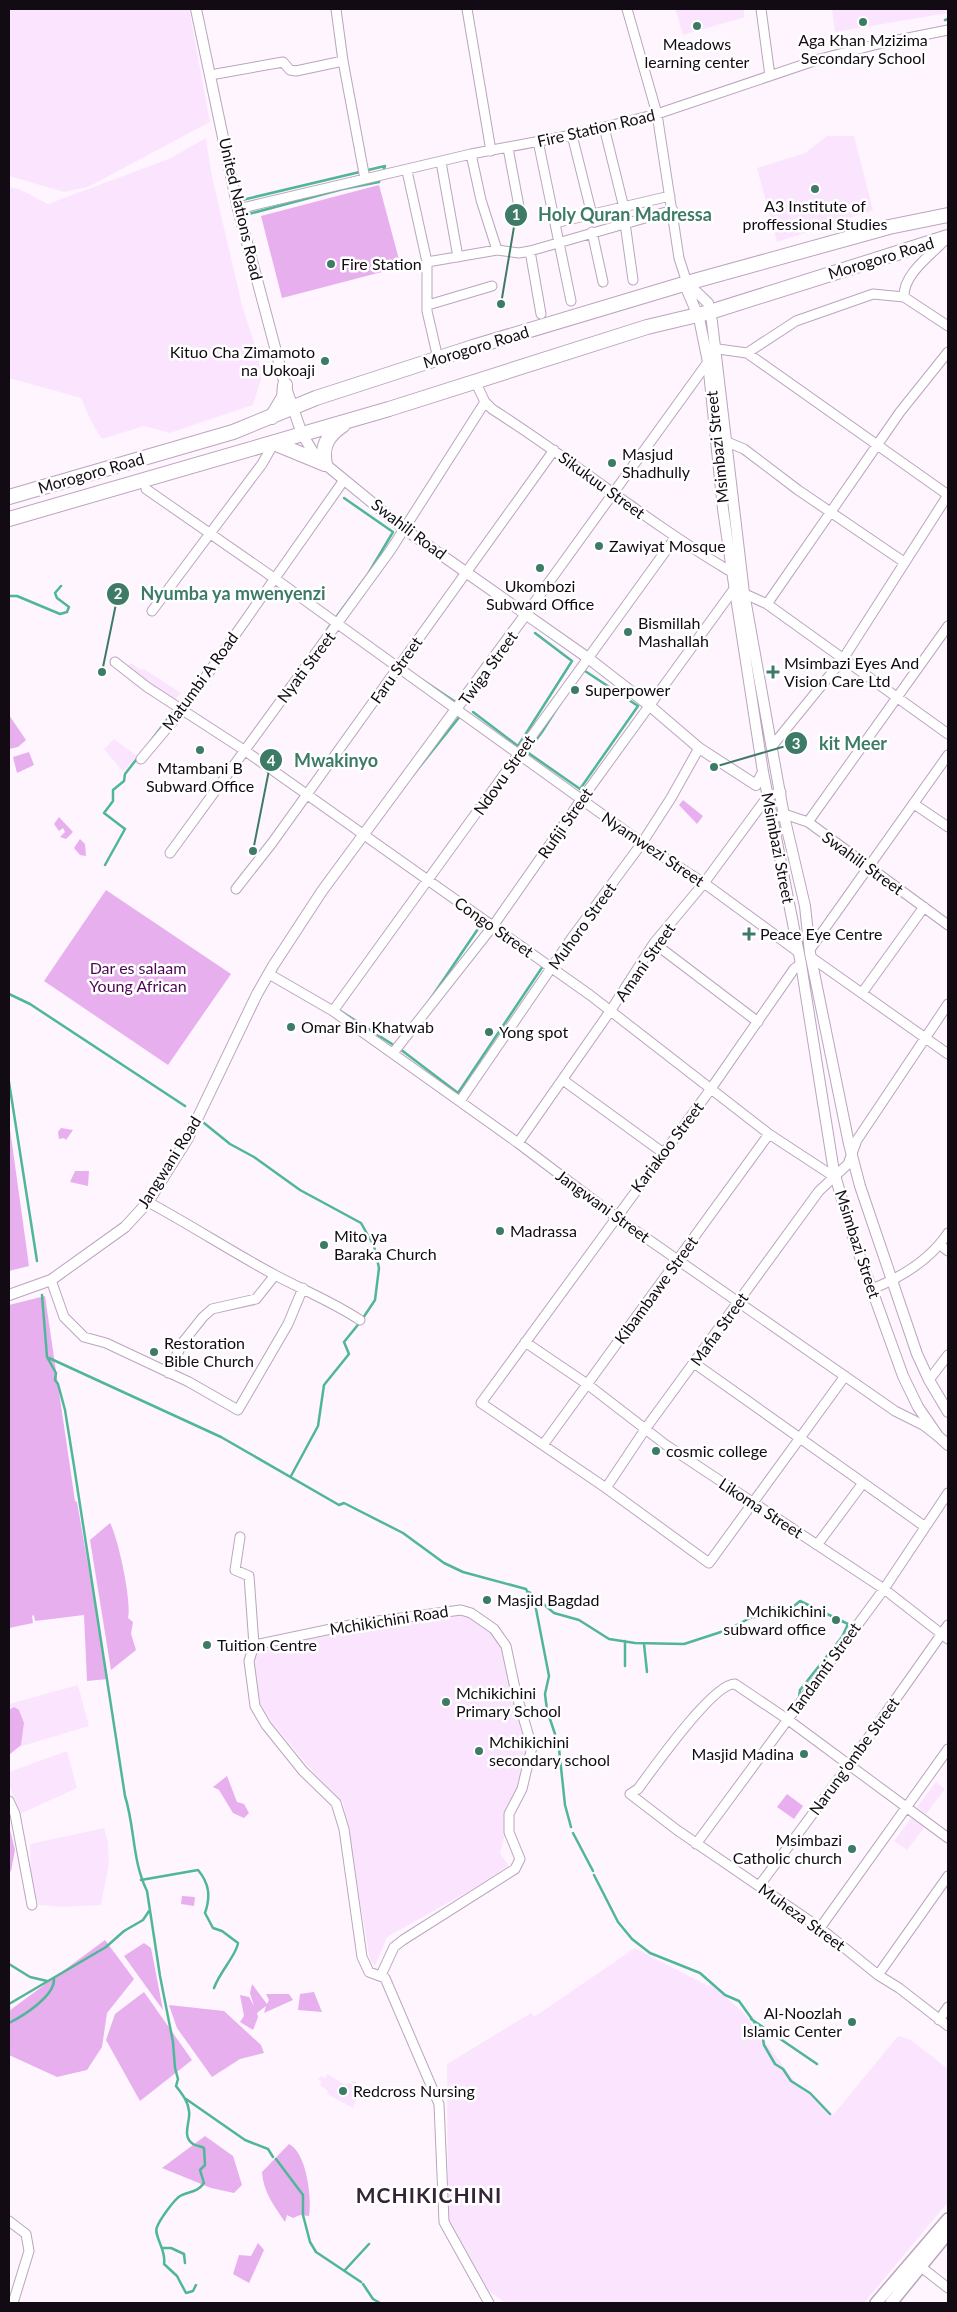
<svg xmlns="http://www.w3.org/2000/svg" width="957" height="2312" font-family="Lato,sans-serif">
	<rect width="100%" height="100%" fill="#fef5ff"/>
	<path fill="#fbe5fe" d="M9 9H189L210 122 88 187 64 192 9 176Z
		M675 9H743L745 17 683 35Z
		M832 9H948V13L835 32Z
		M827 136H854L873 210 777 242 757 168 805 153Z
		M206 138 211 172 242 305 258 355 261 379 253 405 170 433 144 426 102 439 92 423 81 398 9 378V187L19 189 48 204 171 158Z
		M131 663 141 670 144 669 181 693 174 701 127 667Z
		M114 739 137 756 123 772 104 749Z
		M463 1610 492 1630 502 1647 531 1746 500 1853 510 1868 387 1937 375 1966 370 1960 343 1802 314 1773 269 1719 260 1703 253 1670 255 1656 259 1645 359 1626Z
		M78 1685 89 1726 9 1750V1704Z
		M67 1751 77 1788 20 1814 9 1785V1772Z
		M936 1782 945 1789 926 1814 917 1807Z
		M912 1817 925 1827 907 1850 894 1841Z
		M104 1828 108 1842 109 1863 101 1905 62 1907 39 1905 31 1879 30 1844Z
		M635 1948 708 1986 710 1984 742 2011 793 2079 833 2115 898 2036 911 2040 948 2069V2202L864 2303H505L488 2290 448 2219 447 2064 531 2013 534 2017Z
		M327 2074 346 2085 348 2083 351 2084 353 2081 361 2085 353 2108 327 2094 328 2091 320 2085 322 2082 318 2080 321 2076 325 2078Z"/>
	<path fill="#e7afee" d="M379 185 401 267 282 298 261 216Z
		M9 715 26 740 18 747 9 749Z
		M29 752 34 765 17 773 13 757Z
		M683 800 703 816 697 824 679 805Z
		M59 817 73 832 66 839 60 837 65 832 63 828 59 831 54 824Z
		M80 839 85 844 86 856 80 855 74 848Z
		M106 890 231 974 168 1065 44 981Z
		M9 1122 29 1266 9 1271Z
		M61 1128 73 1130 66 1140 64 1138 59 1139 58 1132Z
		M75 1171H89L88 1186 70 1182Z
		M45 1296 75 1501 77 1502 108 1679 87 1681 84 1615 35 1621 34 1615 32 1616 33 1623 9 1628V1305Z
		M110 1523C118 1537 132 1602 128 1618L133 1622 131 1634 136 1650 111 1670 90 1540Z
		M14 1707 19 1710 24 1723 21 1745 9 1755V1710Z
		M227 1776 237 1802 244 1804 249 1813 244 1818 233 1813 219 1790 213 1787Z
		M787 1794 803 1806 794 1819 777 1807Z
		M9 1826 15 1850 11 1871 9 1872Z
		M182 1896 195 1897 194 1906 181 1904Z
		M105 1940 134 1979 107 2013 102 2047 87 2070 57 2077 9 2055V2011Z
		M144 1943 151 1948 163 2010 124 1956Z
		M252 1984 267 2004 269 2000 266 1994H289L293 2000 264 2013 266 2006 257 2013 258 2017 253 2030 240 2022 244 2016 240 1995 249 1997 254 2006 250 1993Z
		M144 1992 192 2060 140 2101 106 2040 115 2014Z
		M314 1992 322 2012 298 2010 300 1994Z
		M169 2005 224 2011 261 2045 264 2053 240 2059 212 2077 177 2028Z
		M205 2136 233 2156 242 2185 234 2193 211 2188 162 2168Z
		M289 2144C307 2153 312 2199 309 2216L300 2215 293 2218 287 2215 285 2222C274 2206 263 2191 262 2172Z
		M258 2243 264 2250 249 2283 233 2274 239 2255 251 2256Z"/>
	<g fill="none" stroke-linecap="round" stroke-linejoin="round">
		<path stroke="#4fb797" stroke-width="2.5" d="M945 20 948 19
			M242 200 385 166 383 172
			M245 215 343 189 379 182 380 177
			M9 596H17L60 614 67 612 69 607 57 598 55 593 61 586
			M337 616 368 574 393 532 344 498
			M325 633 331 624
			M582 669 638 706 580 789 527 752 542 732Z
			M421 679 454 701
			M281 694 288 684
			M473 712 518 746 572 661 535 633
			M150 742 172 713
			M413 775 461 715
			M105 865 125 829 104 813 113 801V790L124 781 125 774 139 756
			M9 994 30 1004 185 1106
			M429 1001 482 923 481 922
			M339 1010 395 1046
			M400 1049 458 1093 543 966
			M9 1082 37 1261
			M204 1123 230 1144 254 1157 300 1190 361 1223 374 1246 379 1268 375 1300 361 1321 344 1342 349 1354 324 1385 318 1426 291 1476
			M42 1295 47 1357 56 1373 55 1380 58 1384 65 1410 74 1466 125 1796C135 1827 132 1861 147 1891L160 1976 173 2042 175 2068 178 2079 176 2086C182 2094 188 2101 189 2111 191 2121 181 2136 193 2144 196 2146 201 2146 204 2148L205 2165 200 2170 204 2183C197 2193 189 2191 180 2196 174 2200 160 2219 157 2227 153 2235 167 2251 164 2264L177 2276 186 2293 193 2291 196 2285
			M49 1358 221 1437 339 1505 344 1503 403 1533 444 1563 463 1572 526 1589 536 1609 549 1676 545 1694 547 1710 555 1734
			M529 1592 554 1613 579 1620 609 1639 635 1643 684 1644 727 1630 752 1617H757L773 1607C787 1615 789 1610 800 1601L848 1624 842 1637 800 1690 799 1698 784 1714
			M644 1644 647 1672
			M625 1666V1641
			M558 1739 565 1805 571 1827
			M573 1833 593 1871
			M594 1875 618 1922 632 1939 650 1953 700 1973 725 1995 739 2001 762 2033 764 2045 775 2064 783 2069 791 2081 810 2093 830 2114
			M141 1880 198 1870C209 1883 211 1896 205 1913L213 1928 222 1931 238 1943C237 1954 219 1973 214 1988
			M9 1964 30 1977 47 1981
			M9 2004 106 1947 124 1931 143 1920 149 1911
			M9 2007V2009
			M751 2019 817 2064
			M9 2023C23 2016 55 1996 54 1979
			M186 2099 245 2140 268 2149 273 2157
			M276 2159 303 2195V2215L310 2242 316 2252 361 2282
			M163 2248H171L184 2254 185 2263
			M345 2270 369 2244
			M363 2284 373 2299 380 2303"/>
		<defs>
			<path id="minor" d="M336 9 343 61 365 179
				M467 9 491 151
				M627 9 657 114 679 258 687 283
				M761 9 770 76
				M216 74 283 62 290 70 296 71 343 61
				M604 127 624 208
				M572 135 592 215
				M538 141 571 301
				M508 148 521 217
				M471 154 481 200 497 250
				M441 162 458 257
				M407 171 427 262V311L436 350
				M238 209 471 154 572 135 657 114 820 59 878 44 948 30
				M555 223 670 196
				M625 223 633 280
				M592 232 603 282
				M530 251 541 314
				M427 262 497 250 519 253 530 251 673 210
				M904 297C903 274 931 255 946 239
				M428 305 492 286
				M711 348 747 353 948 495
				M747 353 796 321 873 294 904 297 948 326
				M475 381 485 402 492 409C572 460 646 521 728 570L736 571
				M720 439 744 449 798 490 904 562
				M146 489 274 578 642 843 704 883 797 951
				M767 604 900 412 948 352
				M152 611 262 464 274 443
				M526 614 708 362
				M115 662 147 687 244 750 590 995 769 1134 830 1174 834 1172
				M773 745 843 659 948 495
				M141 759 183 709 344 480
				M914 804 948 827
				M772 818 787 815 808 822 948 925
				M808 822 948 626
				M170 853 390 551 485 402
				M236 889 272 843 554 450
				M654 943 758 1022
				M811 948 948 755
				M812 958 948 1054
				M801 964 794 969 710 1090 481 1403 606 1488 709 1563 845 1376
				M269 974 333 1011 518 1143 616 1217 895 1411 923 1425 936 1435
				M862 993 924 907
				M333 1011 675 538
				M393 1053 493 926 581 800 734 589 767 604 948 734
				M563 1080 662 1152
				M460 1101 571 939 642 843 671 798 699 748
				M518 1143 611 1010 654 943 704 883 768 796 781 792
				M148 1202C191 1225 232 1252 275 1275 303 1290 333 1302 360 1320
				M940 1245 948 1251
				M51 1280 64 1317 84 1337 106 1343 189 1382 238 1410 288 1324 303 1288
				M872 1289C902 1277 930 1260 948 1233
				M525 1342 587 1384 666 1445 884 1589 948 1639
				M694 1363 924 1526
				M168 1373 183 1342 203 1317 212 1309 256 1299 275 1275
				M929 1380 948 1355
				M543 1445 769 1134
				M606 1488 646 1428 819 1191 848 1164 857 1140 948 1004
				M240 1537 235 1570 249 1576 254 1645
				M817 1545 863 1483
				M9 1801 15 1814 32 1905
				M948 1838 787 1719 735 1684C714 1682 652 1770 638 1789L630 1794 677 1830 820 1928 878 1975 899 1988 948 2026
				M696 1844 884 1589 948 1493
				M759 1886 849 1765 948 1625
				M820 1928 948 1749
				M381 1975 394 1947 403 1940 515 1869 520 1859 509 1832V1814L522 1789 532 1747 516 1693 506 1646 494 1629 471 1613 461 1610 355 1624 254 1645 249 1661 255 1706 266 1725 303 1771 336 1803 344 1829 362 1957 369 1972 385 1978 439 2104 444 2222 489 2303
				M878 1975 948 1876
				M939 2020 948 2007
				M9 2221 26 2234 29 2251 13 2303
				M916 2263 948 2288"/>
			<path id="tertiary" d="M196 9 238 209 264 306 285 385 302 434 313 452 325 464 403 528 588 658 650 706 699 748 756 785 763 772
				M687 283V290L699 318 708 362 723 509 732 571 763 772 801 964 834 1172 854 1240 903 1376 918 1407 938 1436 948 1445
				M687 283 708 303 712 322 744 593 784 816 805 906 810 953 849 1144 860 1186 917 1354 929 1380 948 1412
				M9 1295 51 1280 125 1227 148 1202 188 1138 257 994 273 966 322 891 526 614"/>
			<path id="secondary" d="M876 2303 948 2219
				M891 2303 948 2233"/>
			<path id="trunk" d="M272 417 284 397 285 385
				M274 443 325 464
				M325 464C321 446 328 435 343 425
				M9 497 233 432 316 398 473 347 687 283 889 227 948 215
				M9 519 389 409 647 327 710 312 948 237"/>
		</defs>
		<use href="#minor" stroke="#bba5be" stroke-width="11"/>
		<use href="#tertiary" stroke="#bba5be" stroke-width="12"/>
		<use href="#secondary" stroke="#bba5be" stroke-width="14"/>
		<use href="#trunk" stroke="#bba5be" stroke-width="16"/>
		<use href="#minor" stroke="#fff" stroke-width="9"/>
		<use href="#tertiary" stroke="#fff" stroke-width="10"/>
		<use href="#secondary" stroke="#fff" stroke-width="11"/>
		<use href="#trunk" stroke="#fff" stroke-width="14"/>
	</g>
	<g fill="#3d7b66" stroke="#fff" stroke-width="2">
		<circle cx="863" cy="22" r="5"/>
		<circle cx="697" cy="26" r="5"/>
		<circle cx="815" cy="189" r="5"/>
		<circle cx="331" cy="264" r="5"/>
		<circle cx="325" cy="361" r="5"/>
		<circle cx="612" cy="463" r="5"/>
		<circle cx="599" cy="546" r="5"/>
		<circle cx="540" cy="568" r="5"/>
		<circle cx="628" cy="632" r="5"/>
		<path d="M770.5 664.5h5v5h5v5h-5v5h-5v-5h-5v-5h5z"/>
		<circle cx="575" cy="690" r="5"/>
		<circle cx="200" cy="750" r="5"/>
		<path d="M746.5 926.5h5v5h5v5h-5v5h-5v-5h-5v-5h5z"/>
		<circle cx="291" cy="1027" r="5"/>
		<circle cx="489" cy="1032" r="5"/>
		<circle cx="500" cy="1231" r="5"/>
		<circle cx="324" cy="1245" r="5"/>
		<circle cx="154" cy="1352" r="5"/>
		<circle cx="656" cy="1451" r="5"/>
		<circle cx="487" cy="1600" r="5"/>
		<circle cx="836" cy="1620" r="5"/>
		<circle cx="207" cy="1645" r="5"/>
		<circle cx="446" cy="1702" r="5"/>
		<circle cx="479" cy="1751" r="5"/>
		<circle cx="804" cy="1754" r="5"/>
		<circle cx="852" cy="1849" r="5"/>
		<circle cx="852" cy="2022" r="5"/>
		<circle cx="343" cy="2091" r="5"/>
	</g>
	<g text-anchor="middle" stroke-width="5" stroke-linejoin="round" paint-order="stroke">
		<g font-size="16" fill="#120b13" stroke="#fff" text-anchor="start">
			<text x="863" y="46" text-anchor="middle">Aga Khan Mzizima<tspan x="863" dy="18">Secondary School</tspan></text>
			<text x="697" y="50" text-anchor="middle">Meadows<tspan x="697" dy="18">learning center</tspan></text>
			<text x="815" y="212" text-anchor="middle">A3 Institute of<tspan x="815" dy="18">proffessional Studies</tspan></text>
			<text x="341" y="270">Fire Station</text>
			<text x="315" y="358" text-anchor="end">Kituo Cha Zimamoto<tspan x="315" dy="18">na Uokoaji</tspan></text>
			<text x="622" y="460">Masjud<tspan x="622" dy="18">Shadhully</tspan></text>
			<text x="609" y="552">Zawiyat Mosque</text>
			<text x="540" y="592" text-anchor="middle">Ukombozi<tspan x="540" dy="18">Subward Office</tspan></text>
			<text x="638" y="629">Bismillah<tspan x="638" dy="18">Mashallah</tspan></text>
			<text x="784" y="669">Msimbazi Eyes And<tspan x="784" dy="18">Vision Care Ltd</tspan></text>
			<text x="585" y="696">Superpower</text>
			<text x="200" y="774" text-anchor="middle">Mtambani B<tspan x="200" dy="18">Subward Office</tspan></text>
			<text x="760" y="940">Peace Eye Centre</text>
			<text x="301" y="1033">Omar Bin Khatwab</text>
			<text x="499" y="1038">Yong spot</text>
			<text x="510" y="1237">Madrassa</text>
			<text x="334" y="1242">Mito ya<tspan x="334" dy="18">Baraka Church</tspan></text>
			<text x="164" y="1349">Restoration<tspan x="164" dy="18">Bible Church</tspan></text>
			<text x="666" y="1457">cosmic college</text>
			<text x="497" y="1606">Masjid Bagdad</text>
			<text x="826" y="1617" text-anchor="end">Mchikichini<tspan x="826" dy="18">subward office</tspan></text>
			<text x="217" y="1651">Tuition Centre</text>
			<text x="456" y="1699">Mchikichini<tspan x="456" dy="18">Primary School</tspan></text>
			<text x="489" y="1748">Mchikichini<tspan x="489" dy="18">secondary school</tspan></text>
			<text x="794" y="1760" text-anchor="end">Masjid Madina</text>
			<text x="842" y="1846" text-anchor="end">Msimbazi<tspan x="842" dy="18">Catholic church</tspan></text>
			<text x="842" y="2019" text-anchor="end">Al-Noozlah<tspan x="842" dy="18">Islamic Center</tspan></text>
			<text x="353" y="2097">Redcross Nursing</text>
		</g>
		<g font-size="16" fill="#120b13" stroke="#fff">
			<text transform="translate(596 128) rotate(-13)" y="6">Fire Station Road</text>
			<text transform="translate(241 209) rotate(77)" y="6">United Nations Road</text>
			<text transform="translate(881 258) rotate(-17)" y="6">Morogoro Road</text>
			<text transform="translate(476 347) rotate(-17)" y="6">Morogoro Road</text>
			<text transform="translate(717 447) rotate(-96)" y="6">Msimbazi Street</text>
			<text transform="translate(91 473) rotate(-16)" y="6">Morogoro Road</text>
			<text transform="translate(602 485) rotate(36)" y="6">Sikukuu Street</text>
			<text transform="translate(409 529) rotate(37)" y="6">Swahili Road</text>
			<text transform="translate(306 667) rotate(-53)" y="6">Nyati Street</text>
			<text transform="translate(488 668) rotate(-54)" y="6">Twiga Street</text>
			<text transform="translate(396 670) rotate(-55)" y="6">Faru Street</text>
			<text transform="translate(200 681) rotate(-54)" y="6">Matumbi A Road</text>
			<text transform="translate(504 775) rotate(-55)" y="6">Ndovu Street</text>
			<text transform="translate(565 823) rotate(-55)" y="6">Rufiji Street</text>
			<text transform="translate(778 848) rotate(79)" y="6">Msimbazi Street</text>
			<text transform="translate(653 849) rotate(34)" y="6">Nyamwezi Street</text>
			<text transform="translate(863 863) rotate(36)" y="6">Swahili Street</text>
			<text transform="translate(582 926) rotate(-54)" y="6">Muhoro Street</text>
			<text transform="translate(494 927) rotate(35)" y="6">Congo Street</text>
			<text transform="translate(645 962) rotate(-55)" y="6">Amani Street</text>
			<text transform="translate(667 1147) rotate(-53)" y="6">Kariakoo Street</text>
			<text transform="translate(169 1162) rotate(-58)" y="6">Jangwani Road</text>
			<text transform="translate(603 1206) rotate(36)" y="6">Jangwani Street</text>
			<text transform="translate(858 1244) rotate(72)" y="6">Msimbazi Street</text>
			<text transform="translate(656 1290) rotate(-54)" y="6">Kibambawe Street</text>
			<text transform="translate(719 1329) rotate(-54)" y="6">Mafia Street</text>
			<text transform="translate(761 1508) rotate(33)" y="6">Likoma Street</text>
			<text transform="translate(389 1620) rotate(-9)" y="6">Mchikichini Road</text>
			<text transform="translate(824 1669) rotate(-54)" y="6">Tandamti Street</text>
			<text transform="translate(854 1756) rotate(-54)" y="6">Narung'ombe Street</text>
			<text transform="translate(802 1917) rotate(36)" y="6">Muheza Street</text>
		</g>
		<g font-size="16" fill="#4e0657" stroke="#fff">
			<text x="138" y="974">Dar es salaam<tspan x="138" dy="18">Young African</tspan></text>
		</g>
		<g font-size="21" font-weight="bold" letter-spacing="1" fill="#352437" stroke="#fff">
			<text x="429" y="2203">MCHIKICHINI</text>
		</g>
	</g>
	<path fill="none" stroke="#3d7b66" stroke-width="2" d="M501 304L516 215M102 672L118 594M714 767L796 743M253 851L271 760"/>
	<g fill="#3d7b66" stroke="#fff" stroke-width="2">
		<circle cx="501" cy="304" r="5"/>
		<circle cx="102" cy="672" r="5"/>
		<circle cx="714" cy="767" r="5"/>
		<circle cx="253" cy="851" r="5"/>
		<circle cx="516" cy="215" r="12"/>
		<circle cx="118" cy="594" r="12"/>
		<circle cx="796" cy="743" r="12"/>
		<circle cx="271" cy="760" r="12"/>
	</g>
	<g font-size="15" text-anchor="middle" font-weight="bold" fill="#fff">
		<text x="516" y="220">1</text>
		<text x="118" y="599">2</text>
		<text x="796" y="749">3</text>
		<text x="271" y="766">4</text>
	</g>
	<g font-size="18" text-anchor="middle" font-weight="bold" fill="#3d7b66" stroke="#fff" stroke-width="5" stroke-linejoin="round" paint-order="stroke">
		<text x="625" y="221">Holy Quran Madressa</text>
		<text x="233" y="600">Nyumba ya mwenyenzi</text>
		<text x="853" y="750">kit Meer</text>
		<text x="336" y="767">Mwakinyo</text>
	</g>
	<rect width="957" height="2312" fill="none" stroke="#120b13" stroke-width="20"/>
</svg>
